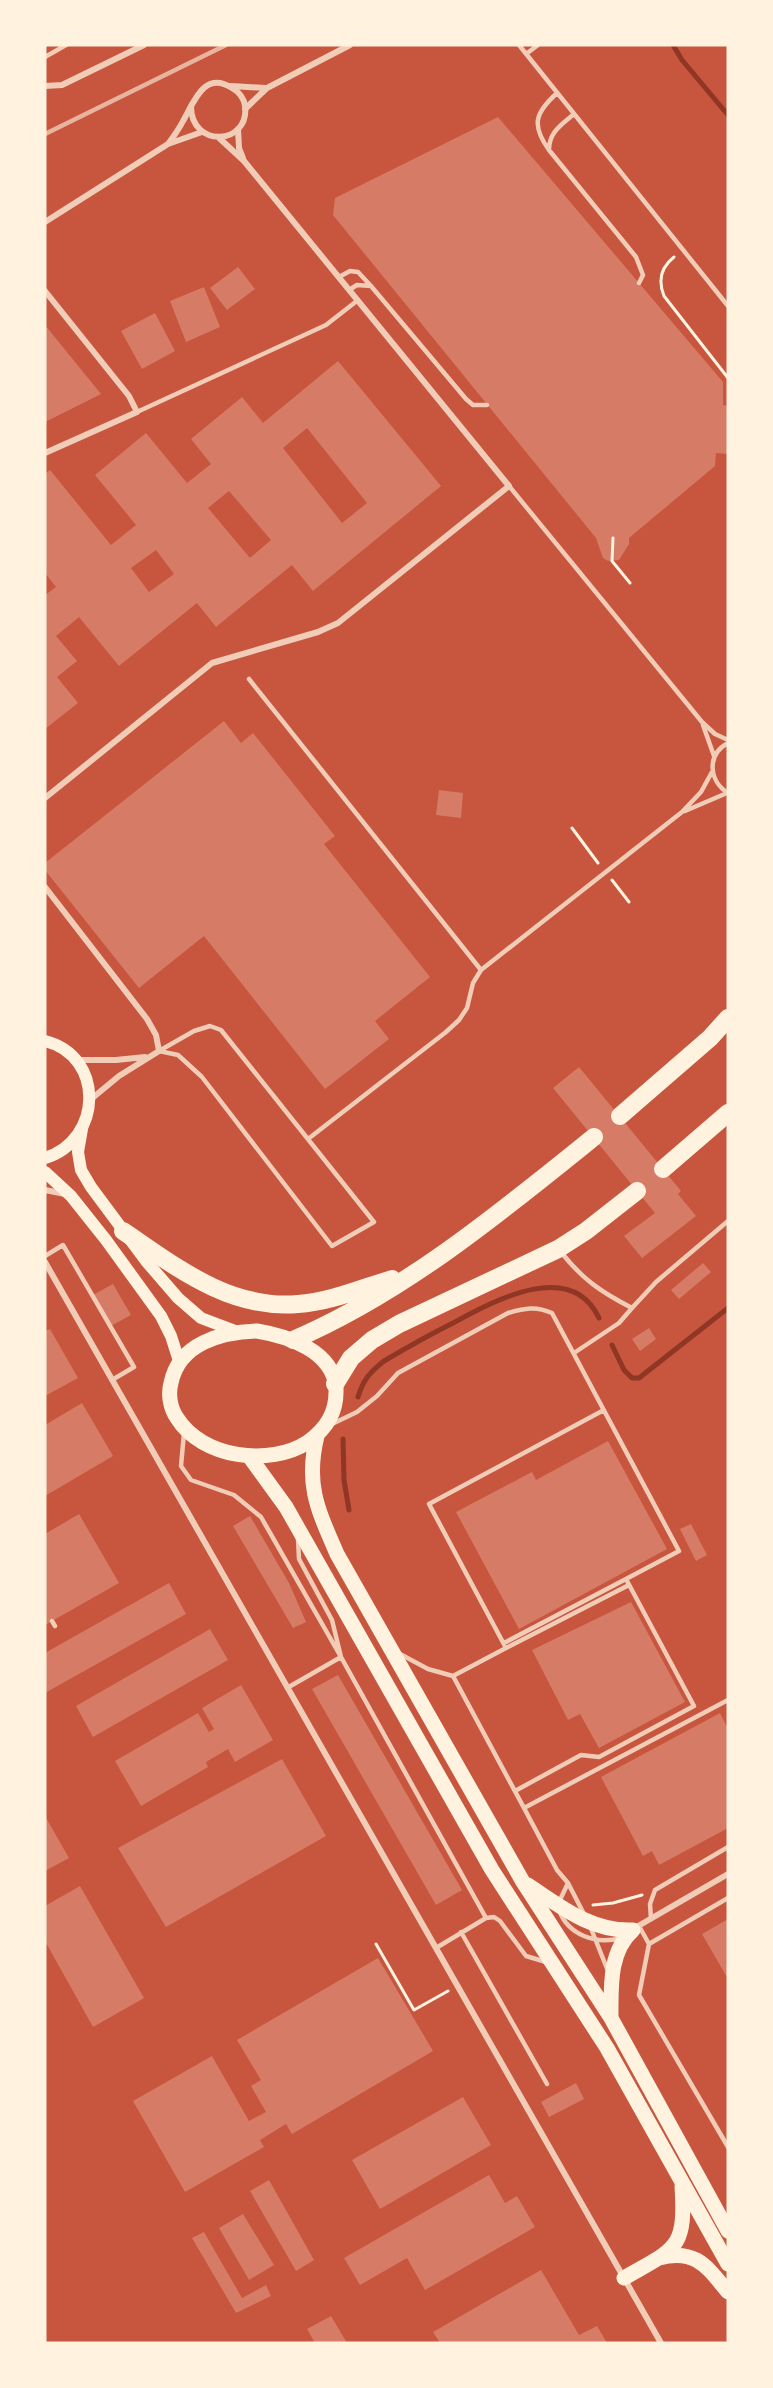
<svg xmlns="http://www.w3.org/2000/svg" width="773" height="2388" font-family="Figtree,sans-serif">
	<rect width="100%" height="100%" fill="#c8553d"/>
	<g fill="none" stroke-linecap="round" stroke-linejoin="round">
		<path stroke="#8f3625" stroke-width="5" d="M673 45 682 60 728 115
			M612 1345 624 1370 632 1378H639L728 1308
			M358 1397C363 1380 370 1372 384 1361 406 1348 429 1335 453 1323 494 1301 571 1258 599 1318
			M343 1439 344 1480 349 1510"/>
	</g>
	<path fill="#d67c66" fill-rule="evenodd" d="M498 117 723 382V405L728 406V454L716 453 715 466 629 538V544L619 560 608 561 603 558 596 538 333 215 335 198Z
		M238 267 255 289 227 310 210 288Z
		M204 287 220 327 186 342 170 301Z
		M155 313 175 351 142 369 121 331Z
		M45 325 101 394 45 422Z
		M338 361 441 486 313 591 292 565 216 627 197 603 119 666 79 617 56 636 77 661 57 677 78 703 45 729V595L56 587 45 573V474L50 470 111 545 136 525 95 475 146 433 187 483 211 464 191 439 242 397 263 423ZM307 428 367 503 342 523 283 448ZM229 491 271 540 250 558 208 508ZM156 550 174 574 149 592 131 568Z
		M224 721 241 743 253 733 335 836 324 844 430 977 375 1021 389 1039 325 1089 204 936 139 988 45 870V863Z
		M439 790 463 793 461 818 436 815Z
		M579 1067 681 1191 678 1194 696 1216 642 1258 624 1236 655 1213 553 1088Z
		M703 1263 711 1272 679 1299 671 1290Z
		M113 1284 131 1315 111 1326 93 1295Z
		M649 1328 656 1339 640 1351 632 1339Z
		M50 1329 78 1378 45 1396V1331Z
		M82 1403 113 1456 45 1496V1425Z
		M608 1441 667 1549 519 1629 456 1512 532 1472 536 1480Z
		M79 1514 119 1583 45 1625V1534Z
		M250 1516 289 1583 306 1622 293 1628 233 1526Z
		M691 1524 707 1555 696 1561 680 1529Z
		M169 1583 186 1614 45 1693V1653Z
		M631 1602 685 1702 599 1748 580 1714 568 1720 532 1650Z
		M210 1629 228 1660 93 1737 76 1706Z
		M338 1675 462 1890 436 1905 312 1689Z
		M241 1685 273 1740 235 1762 228 1749 206 1762 208 1767 141 1806 115 1761 198 1713 209 1732 214 1729 202 1708Z
		M720 1713 728 1729V1828L659 1865 652 1851 643 1856 601 1777Z
		M282 1759 326 1836 166 1927 118 1848Z
		M45 1816 69 1858 45 1871Z
		M80 1886 144 1998 93 2027 45 1941V1906Z
		M728 1919V1979L702 1934Z
		M378 1958 433 2051 292 2134 286 2124 260 2140 264 2147 185 2192 133 2101 212 2056 249 2121 266 2112 251 2086 261 2080 237 2040Z
		M576 2083 584 2099 549 2117 541 2102Z
		M463 2097 491 2145 380 2209 352 2160Z
		M489 2175 505 2203 517 2196 535 2227 425 2290 407 2258 360 2285 344 2258Z
		M269 2180 314 2260 296 2271 250 2191Z
		M243 2214 274 2265 249 2280 219 2228Z
		M204 2232 242 2298 266 2285 271 2296 236 2313 192 2238Z
		M541 2270 579 2335 597 2326 607 2343H440L433 2332Z
		M331 2316 347 2343H315L307 2329Z"/>
	<g fill="none" stroke-linecap="round" stroke-linejoin="round">
		<path stroke="#fff3e0" stroke-width="3" d="M674 257C660 268 658 281 664 296L728 378
			M613 538 612 561 630 583
			M572 828 598 863
			M612 880 629 902
			M593 1905 613 1903 642 1895
			M376 1944 414 2010 448 1991"/>
		<path stroke="#f1ccb7" stroke-width="4.5" d="M519 45 728 306
			M526 54 538 45
			M45 57 66 45
			M557 93C535 113 531 125 549 150L636 257 643 275 639 283
			M549 150C549 132 561 125 574 114
			M339 277 350 271 358 272 371 286 357 285 349 290
			M371 286 466 399 473 405H487
			M137 412 326 325 358 300
			M509 486 702 722 715 734 728 740
			M249 679 481 970
			M703 725 714 756
			M728 743C706 755 709 781 728 793
			M685 811 727 793
			M210 1026 221 1030 374 1222 332 1246 202 1077 178 1055 159 1051 194 1031Z
			M308 1139 446 1032 459 1020 467 1008 473 983 481 970 682 812 701 792 712 772
			M561 1252C582 1279 601 1292 632 1308L656 1282 728 1221
			M45 1256 63 1245 134 1367 112 1380
			M574 1353 619 1323 632 1308
			M332 1424 357 1412 377 1396 398 1373 508 1313C525 1308 536 1306 552 1313L679 1551 626 1579 694 1706 599 1757 581 1755 515 1791
			M184 1433 181 1466 191 1480 234 1495 261 1517 341 1657 287 1688
			M298 1539 299 1559 332 1620 341 1657 486 1918
			M52 1621 55 1626
			M504 1643 626 1579
			M506 1648 629 1585
			M400 1654 428 1669 453 1676 506 1648 429 1504 604 1410
			M453 1676 524 1808
			M559 1902 568 1883
			M559 1910C568 1935 596 1945 621 1938
			M585 1916 568 1883 557 1870 524 1808 728 1700
			M651 1919 650 1904 655 1890 728 1847
			M590 1926 608 1971
			M639 1926 649 1944 639 1995 728 2147
			M461 1932 547 2084
			M649 1944 728 1898
			M436 1948 486 1918 494 1917 500 1921 526 1956 546 1962"/>
		<path stroke="#f1ccb7" stroke-width="6" d="M45 86 62 85 144 45
			M231 86 266 88
			M245 109 267 88 350 45
			M238 129 239 148 243 158
			M168 144C174 136 179 129 183 121 194 102 204 70 232 88 239 92 244 98 245 106 250 145 191 149 191 106
			M45 222 168 144 202 132
			M45 291 129 396 137 412 45 453
			M45 798 212 663 318 632 338 623 509 486 244 161 218 137
			M45 887 147 1019 156 1035 159 1051 119 1076 90 1100
			M78 1060H116L145 1057
			M45 1190 65 1194
			M45 1262 661 2343
			M633 1929 728 1874"/>
		<path stroke="#fff3e0" stroke-width="12" d="M45 1041C105 1056 103 1140 45 1158
			M82 1129 78 1152 81 1170 91 1187 146 1261 178 1298 201 1318 238 1332
			M45 1172 71 1196 106 1240 161 1316 171 1336 179 1361"/>
		<path stroke="#fff3e0" stroke-width="15" d="M257 1331C288 1336 333 1351 336 1388 337 1412 327 1428 308 1442 270 1467 202 1458 177 1418 170 1408 168 1394 171 1383 179 1343 222 1332 257 1331Z
			M317 1436C305 1485 318 1510 337 1554L523 1882 611 2018 728 2231
			M249 1456 286 1507 492 1870 607 2048 728 2264
			M528 1885C561 1907 592 1932 633 1930
			M611 2017C611 1987 609 1951 633 1930
			M659 2258C696 2248 707 2267 728 2292
			M624 2278C676 2248 686 2250 682 2186"/>
		<path stroke="#fff3e0" stroke-width="18" d="M620 1116 710 1038 728 1018
			M663 1169 728 1113
			M123 1231C176 1267 230 1310 298 1304 330 1302 362 1288 392 1279
			M293 1340C403 1293 501 1212 594 1137
			M335 1384 351 1358 372 1340 399 1324 558 1249 586 1231 637 1191"/>
		<path stroke="#e9b49f" stroke-width="4.5" d="M45 134 226 45"/>
	</g>
	<rect width="773" height="2388" fill="none" stroke="#fff3e0" stroke-width="93"/>
</svg>
